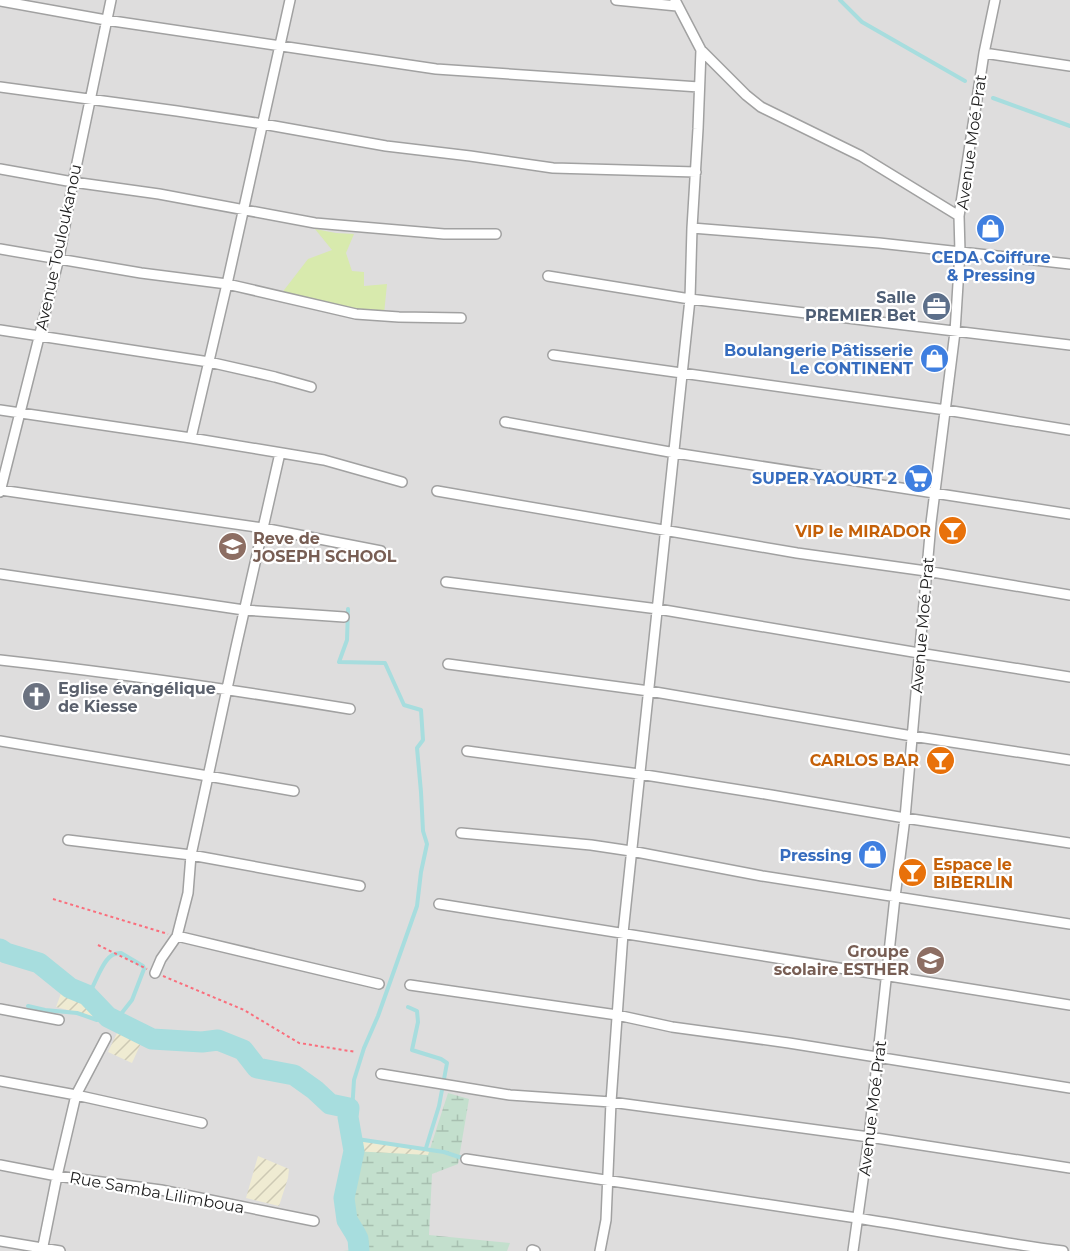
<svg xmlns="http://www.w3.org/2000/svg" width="1070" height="1251" font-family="Montserrat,sans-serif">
	<defs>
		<pattern id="farmland-furrows" width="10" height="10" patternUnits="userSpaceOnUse" patternTransform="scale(1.5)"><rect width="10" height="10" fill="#efebd2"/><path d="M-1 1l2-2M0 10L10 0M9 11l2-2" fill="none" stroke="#cdc9b4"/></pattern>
		<pattern id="wetland-marsh" width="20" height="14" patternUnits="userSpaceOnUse" patternTransform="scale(1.5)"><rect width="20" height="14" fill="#c3dfcd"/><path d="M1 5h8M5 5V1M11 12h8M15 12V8" fill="none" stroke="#a7bfb0"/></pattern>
	</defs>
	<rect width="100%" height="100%" fill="#f1ebe7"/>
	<path fill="#dedddd" d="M0 0H1070V1251H0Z"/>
	<path fill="url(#farmland-furrows)" d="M66 987 86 996 99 1010 92 1016 56 1007 63 988Z
		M118 1031 141 1043 132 1063 108 1052Z
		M363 1139 439 1152 352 1182Z
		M258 1156 289 1169 288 1178 279 1206 246 1198Z"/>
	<path fill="#d8eaad" d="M315 229 336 233 354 234 346 253 352 271 364 272V286L387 284 384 314 356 313 281 294 308 259 332 250Z"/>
	<path fill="url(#wetland-marsh)" d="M448 1093 469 1099 458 1164 432 1174 429 1235 510 1243 507 1251H343L352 1250V1151L428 1155Z"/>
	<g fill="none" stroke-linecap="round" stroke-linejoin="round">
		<path stroke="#a7ddde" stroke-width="4" d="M840 0 862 22 965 81
			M993 98 1070 126
			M348 609 347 640 339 662 385 663 404 705 421 710 423 740 417 748 421 792 423 831 427 844 421 872 417 906 378 1016 364 1048 354 1080 352 1112
			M89 994C95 984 102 962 111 956 113 954 119 953 121 953L143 966 144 969 132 1000 117 1019
			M28 1006 45 1010 77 1013 97 1020 98 1018 101 1019 105 1017
			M408 1007 417 1011 418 1022 412 1050 441 1059 447 1063 439 1106 426 1148
			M357 1139 444 1152 465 1159"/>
		<path stroke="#a7ddde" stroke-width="21" d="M0 949 6 953 39 963 70 988 87 995 108 1017 152 1039 202 1042 218 1040 243 1050 257 1068 294 1075 315 1090 330 1104 349 1108 348 1117 354 1151 344 1198 347 1220 355 1233 358 1239 359 1251"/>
		<defs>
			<path id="minor" d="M616 0 677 6
				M0 1 106 20 436 69 699 87
				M701 50 746 95 761 107 861 156 959 216
				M984 53 1070 66
				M0 87 177 111 263 124 386 146 470 156 553 168 696 172
				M0 169 73 182 159 194 315 223 444 234H496
				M692 228 879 243 1070 264
				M0 249 141 273 227 284 356 314 399 317 461 318
				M548 276 690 299 1070 345
				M0 330 209 362 275 377 311 387
				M553 355 946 410 1070 430
				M0 410 191 438 324 460 402 482
				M505 422 675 453 1070 514
				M191 438 227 284 290 0
				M0 490 263 528 381 551
				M437 491 797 553 926 571 1070 595
				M0 492 59 258 73 182 111 0
				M0 574 244 610 344 617
				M446 582 658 609 919 653 1070 677
				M0 660C117 673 234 690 350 709
				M448 664 649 691 912 736 1070 760
				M0 741 208 776 294 791
				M467 751 639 774 771 795 905 818 1070 843
				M461 833 591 845 631 851 762 876 1070 924
				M68 840 191 855 360 886
				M439 904 1070 1005
				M177 936 379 984
				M155 973 161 959 177 936 188 893 191 855 236 647 280 453
				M410 985 617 1015 672 1027 789 1043 1070 1088
				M0 1009 59 1020
				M381 1074 510 1095 611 1102 869 1137 1070 1168
				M0 1081 76 1095 202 1123
				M466 1159C596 1179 727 1198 857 1218 926 1229 994 1242 1063 1251
				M0 1165 57 1176 161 1190 314 1221
				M0 1241 60 1251
				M532 1250 535 1251
				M42 1251 57 1176 76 1095 106 1038
				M600 1251 606 1220 611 1102 623 933 690 299 692 228 698 129 701 50 675 0
				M853 1251 869 1137 895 897 905 818 931 523 955 332 960 252 959 216 984 53 995 0"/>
		</defs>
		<use href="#minor" stroke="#a1a1a1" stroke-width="12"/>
		<path stroke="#fa6e7c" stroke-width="2" stroke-dasharray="3 3" stroke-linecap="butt" d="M53 899 168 934
			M98 945 147 969
			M163 976 244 1010 299 1043 356 1052"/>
		<use href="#minor" stroke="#fff" stroke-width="9"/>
	</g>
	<defs>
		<symbol id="shop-disc" viewBox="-11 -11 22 22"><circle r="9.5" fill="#3f7fe0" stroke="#fff"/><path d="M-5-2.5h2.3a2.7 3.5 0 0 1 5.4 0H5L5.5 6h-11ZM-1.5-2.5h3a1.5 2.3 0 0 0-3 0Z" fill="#fff"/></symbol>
		<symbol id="office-disc" viewBox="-11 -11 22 22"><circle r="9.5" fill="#5c6f8a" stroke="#fff"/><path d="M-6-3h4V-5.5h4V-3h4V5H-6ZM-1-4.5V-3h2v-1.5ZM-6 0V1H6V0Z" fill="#fff"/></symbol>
		<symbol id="supermarket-disc" viewBox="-11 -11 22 22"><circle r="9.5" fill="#3f7fe0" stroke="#fff"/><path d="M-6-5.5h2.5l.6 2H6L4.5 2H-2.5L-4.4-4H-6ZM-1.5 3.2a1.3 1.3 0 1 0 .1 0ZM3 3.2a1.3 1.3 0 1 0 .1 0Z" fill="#fff"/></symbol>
		<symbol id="bar-disc" viewBox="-11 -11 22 22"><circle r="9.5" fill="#e8710a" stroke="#fff"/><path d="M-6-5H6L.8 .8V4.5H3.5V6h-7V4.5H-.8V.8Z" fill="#fff"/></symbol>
		<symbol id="school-disc" viewBox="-11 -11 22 22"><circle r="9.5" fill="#8d6e63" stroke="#fff"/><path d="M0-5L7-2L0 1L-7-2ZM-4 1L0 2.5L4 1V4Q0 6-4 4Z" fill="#fff"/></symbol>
		<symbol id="church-disc" viewBox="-11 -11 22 22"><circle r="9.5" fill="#6b7280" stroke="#fff"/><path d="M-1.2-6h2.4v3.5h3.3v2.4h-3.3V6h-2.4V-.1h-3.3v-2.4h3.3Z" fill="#fff"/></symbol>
	</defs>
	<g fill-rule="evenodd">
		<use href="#shop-disc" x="974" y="212" width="33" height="33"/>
		<use href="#office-disc" x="920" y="290" width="33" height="33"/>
		<use href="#shop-disc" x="918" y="342" width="33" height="33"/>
		<use href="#supermarket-disc" x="902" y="462" width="33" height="33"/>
		<use href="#bar-disc" x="936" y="514" width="33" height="33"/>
		<use href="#school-disc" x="216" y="530" width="33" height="33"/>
		<use href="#church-disc" x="20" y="680" width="33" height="33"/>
		<use href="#bar-disc" x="924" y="744" width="33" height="33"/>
		<use href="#shop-disc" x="856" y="838" width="33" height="33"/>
		<use href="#bar-disc" x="896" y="856" width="33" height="33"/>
		<use href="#school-disc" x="914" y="944" width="33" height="33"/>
	</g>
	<g text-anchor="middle" stroke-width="4.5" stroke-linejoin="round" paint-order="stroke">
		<g font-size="16" fill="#202020" stroke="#fff">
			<text transform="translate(971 142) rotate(-82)" y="6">Avenue Moé Prat</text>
			<text transform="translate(58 247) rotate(-78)" y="6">Avenue Touloukanou</text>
			<text transform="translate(922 625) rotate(-85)" y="6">Avenue Moé Prat</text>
			<text transform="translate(872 1108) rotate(-83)" y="6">Avenue Moé Prat</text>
			<text transform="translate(157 1192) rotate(10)" y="6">Rue Samba Lilimboua</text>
		</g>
		<g font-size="16" font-weight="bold" fill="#366cbe" stroke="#fff" text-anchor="end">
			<text x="991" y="263" text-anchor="middle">CEDA Coiffure<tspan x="991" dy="18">&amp; Pressing</tspan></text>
			<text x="913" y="356">Boulangerie Pâtisserie<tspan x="913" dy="18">Le CONTINENT</tspan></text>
			<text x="897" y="484">SUPER YAOURT 2</text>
			<text x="852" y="861">Pressing</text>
		</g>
		<g font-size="16" font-weight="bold" fill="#4e5e75" stroke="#fff" text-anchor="end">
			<text x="916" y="303">Salle<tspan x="916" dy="18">PREMIER Bet</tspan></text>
		</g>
		<g font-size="16" font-weight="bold" fill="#c56008" stroke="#fff" text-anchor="end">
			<text x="931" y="537">VIP le MIRADOR</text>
			<text x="919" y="766">CARLOS BAR</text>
			<text x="933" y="870" text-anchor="start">Espace le<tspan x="933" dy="18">BIBERLIN</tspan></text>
		</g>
		<g font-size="16" font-weight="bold" fill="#785e54" stroke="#fff" text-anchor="start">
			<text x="253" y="544">Reve de<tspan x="253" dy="18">JOSEPH SCHOOL</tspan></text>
			<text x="909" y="957" text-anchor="end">Groupe<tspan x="909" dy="18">scolaire ESTHER</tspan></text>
		</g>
		<g font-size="16" font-weight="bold" fill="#5b616d" stroke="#fff" text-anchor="start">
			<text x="58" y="694">Eglise évangélique<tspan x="58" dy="18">de Kiesse</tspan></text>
		</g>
	</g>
</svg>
